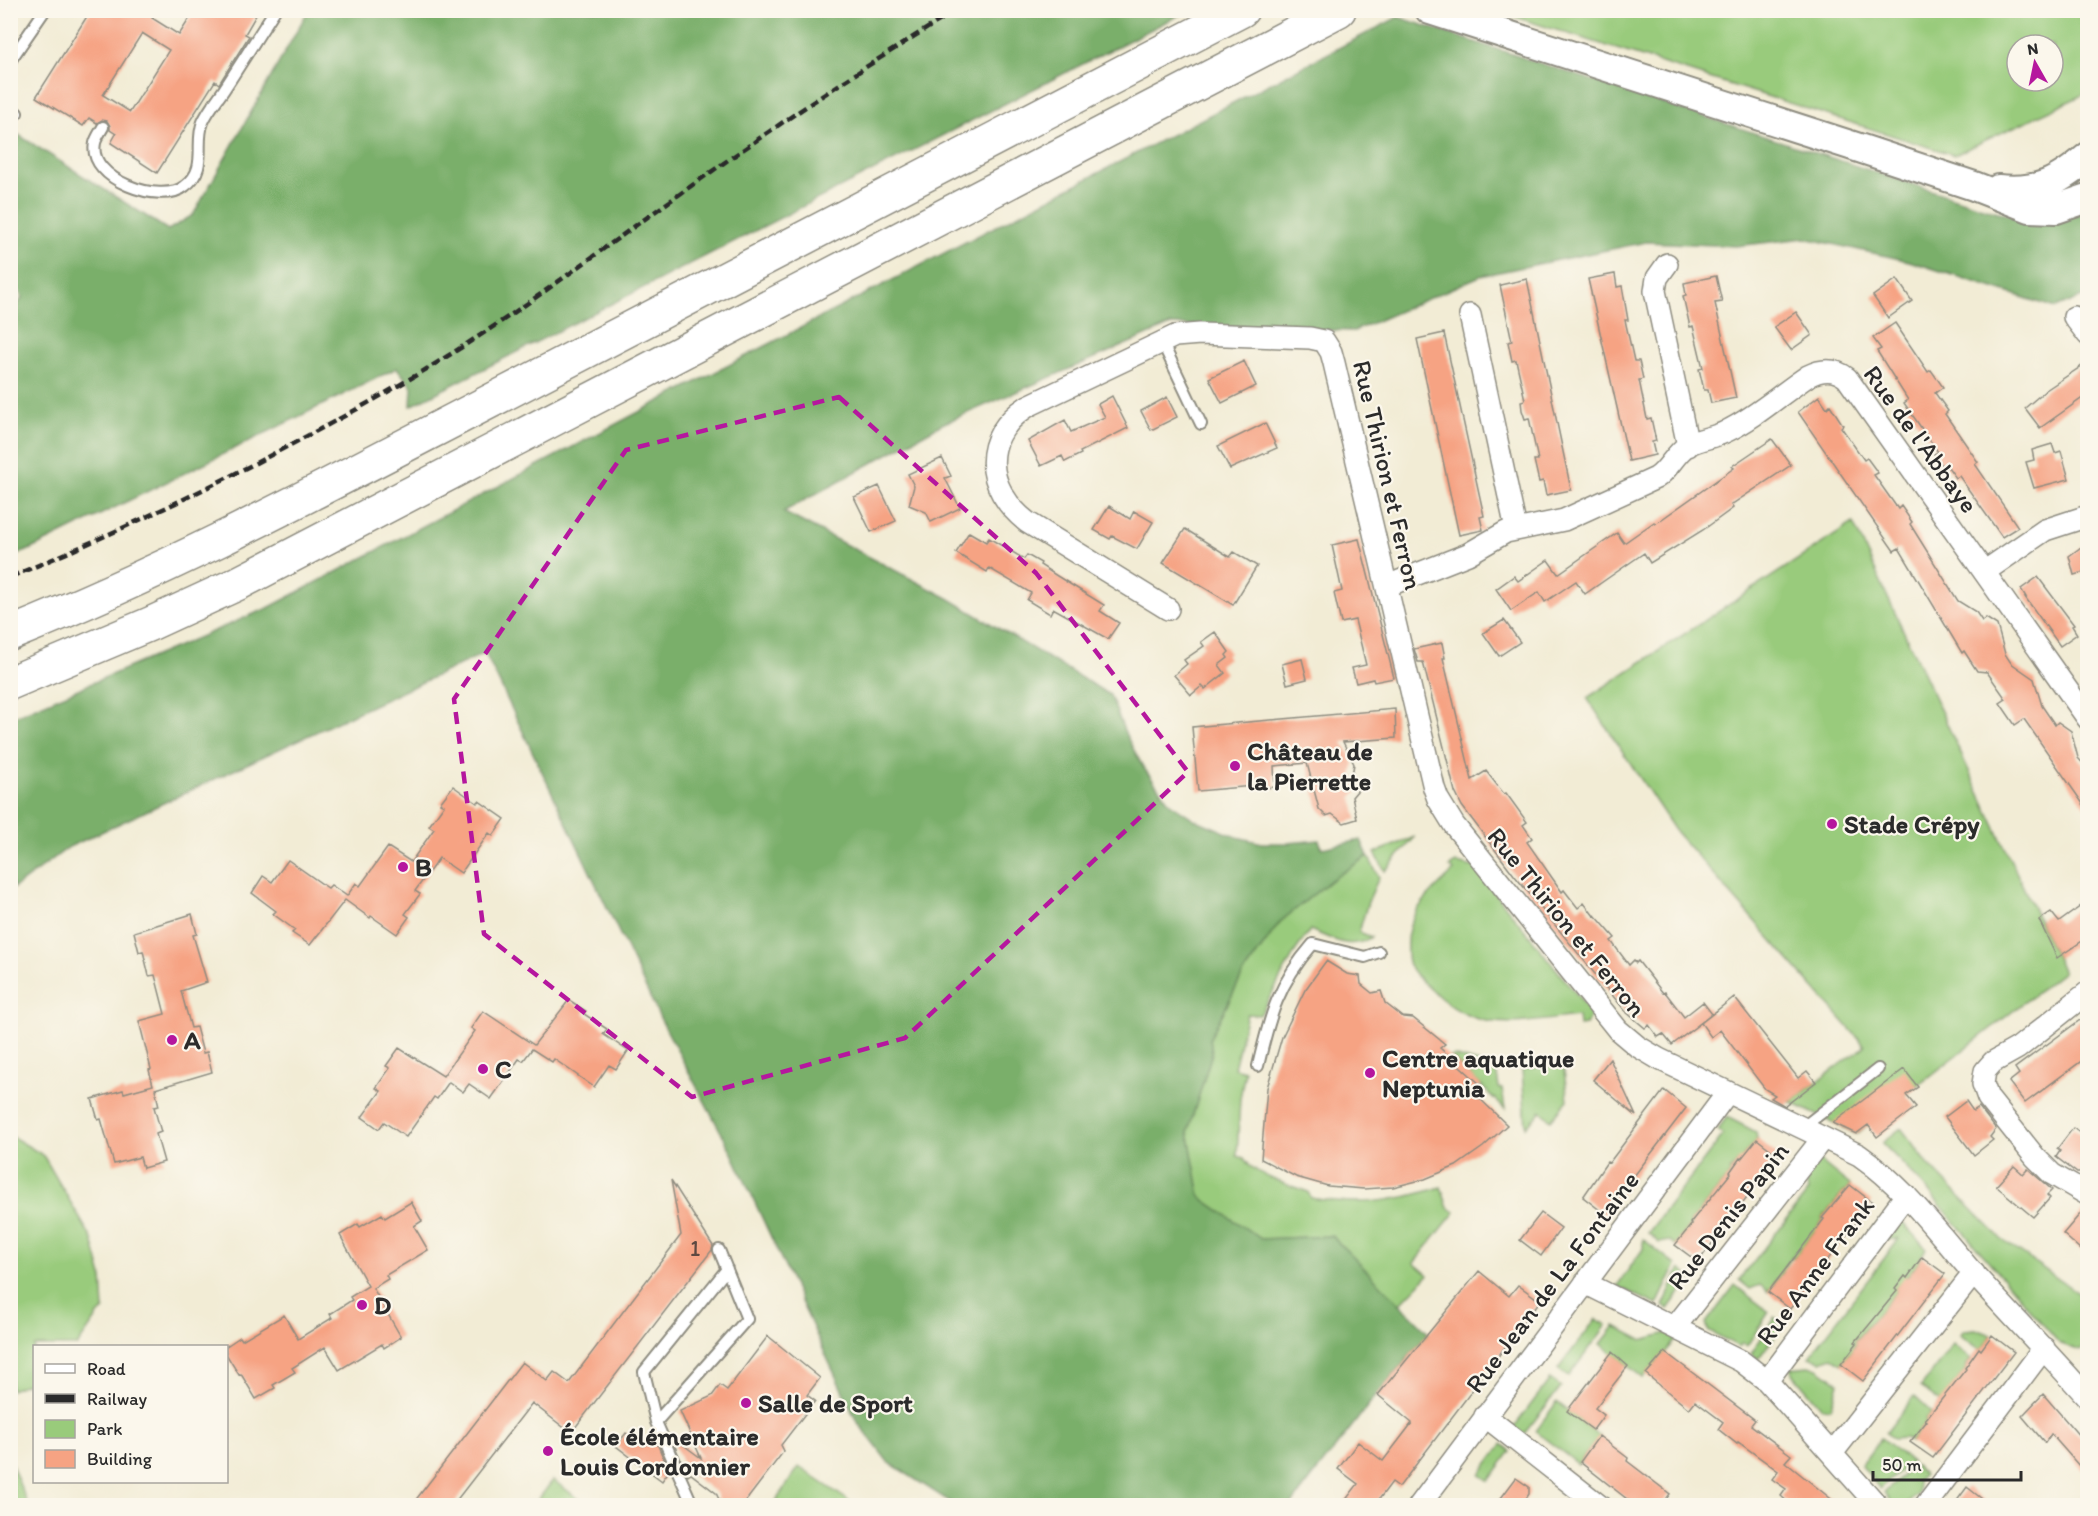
<svg xmlns="http://www.w3.org/2000/svg" width="2098" height="1516" font-family="Itim,sans-serif">
	<rect width="100%" height="100%" fill="#fbf7ec"/>
	<filter id="ink" filterUnits="userSpaceOnUse"><feTurbulence type="fractalNoise" baseFrequency=".0167" numOctaves="2"/><feDisplacementMap in="SourceGraphic" scale="12" xChannelSelector="R" yChannelSelector="G"/><feConvolveMatrix kernelMatrix="1 2 1 2 8 2 1 2 1" color-interpolation-filters="sRGB"/></filter>
	<filter id="wash" filterUnits="userSpaceOnUse"><feTurbulence type="fractalNoise" baseFrequency=".008" numOctaves="4" result="noise"/><feDisplacementMap in="SourceGraphic" scale="24" xChannelSelector="R" yChannelSelector="G"/><feGaussianBlur stdDeviation="1.35" result="paint"/><feColorMatrix in="noise" values="0 0 0 0 0 0 0 0 0 0 0 0 0 0 0 0 0 1.4 0 .05"/><feComposite in="paint" operator="in"/></filter>
	<g filter="url(#wash)">
		<rect width="100%" height="100%" fill="#f2ecd5"/>
		<path fill="#99cb7b" stroke="#627b53" stroke-width="1.5" fill-rule="evenodd" d="M1496 11H2087V93L1954 155ZM2017 45H2053V81H2017Z
			M1853 523 2063 972 1856 1134 1790 1102 1865 1046 1676 832 1587 698Z
			M1415 837 1385 871 1375 853Z
			M1368 856 1379 877 1368 902 1359 932 1371 937C1351 952 1331 938 1310 930L1296 950 1260 1015 1247 1014 1234 1068 1245 1071 1240 1099 1237 1156 1244 1158C1252 1175 1290 1185 1308 1192L1311 1198C1361 1206 1394 1202 1441 1187L1448 1208 1455 1212 1414 1263 1428 1275 1399 1305 1332 1236 1261 1239 1200 1197 1188 1131 1212 1053 1210 1038 1243 974 1280 922 1331 880Z
			M1456 863 1474 867 1582 1001 1591 1014 1586 1025 1579 1026 1578 1016C1548 1019 1515 1026 1486 1021 1466 1017 1448 1005 1434 992 1425 984 1414 976 1409 965 1407 961 1407 956 1407 951 1404 915 1429 894 1454 871L1449 867Z
			M1454 1056 1496 1068 1499 1088 1502 1089 1505 1109 1451 1057Z
			M1563 1064 1568 1100 1551 1120 1541 1111 1526 1127 1522 1069Z
			M1727 1117 1756 1132 1757 1139 1741 1159H1740L1730 1171 1731 1173 1690 1223 1692 1224 1675 1245 1670 1241 1659 1243 1648 1233 1723 1135 1717 1130Z
			M1901 1128 1928 1164 2001 1239 2084 1297 2087 1293V1344L2080 1351 2059 1343 1923 1185 1882 1143Z
			M11 1136 43 1155 92 1239 102 1276 104 1310 99 1314 77 1346H34V1381L11 1390Z
			M1819 1160 1850 1185 1822 1218 1824 1219 1794 1258 1792 1257 1768 1292 1760 1285 1750 1289 1739 1280 1808 1192 1805 1171 1809 1166H1814Z
			M1893 1223H1903L1926 1248C1919 1264 1907 1277 1895 1289L1897 1291 1855 1341 1857 1343 1841 1364 1832 1357 1821 1361 1809 1357 1899 1239 1881 1240Z
			M1643 1239 1676 1265 1657 1305 1617 1286 1643 1249Z
			M1680 1269 1691 1278 1668 1309 1663 1306Z
			M1735 1285 1769 1312 1747 1346 1742 1343 1739 1347 1708 1330 1706 1323Z
			M1775 1317 1784 1324 1758 1359 1751 1354Z
			M1596 1319 1607 1325 1568 1377 1558 1369Z
			M1615 1326 1642 1340 1667 1333 1677 1339 1643 1378 1601 1344Z
			M1976 1329 1992 1335 1981 1350 1960 1335 1964 1330Z
			M1953 1344 1971 1359 1965 1367 1966 1369 1941 1402 1921 1387Z
			M1808 1366 1818 1368 1839 1383 1831 1408 1821 1407 1794 1375 1791 1368Z
			M1550 1379 1561 1387 1524 1434 1514 1427Z
			M1914 1396 1931 1412 1925 1419 1927 1421 1910 1442 1905 1438 1893 1439 1886 1433Z
			M1557 1402 1600 1436 1578 1464 1535 1431Z
			M1881 1438 1911 1462 1880 1489 1861 1465Z
			M1502 1444 1511 1451 1489 1481 1480 1474Z
			M11 1463 28 1505H11Z
			M1914 1465 1924 1475 1918 1481V1494L1906 1505H1894L1884 1493Z
			M799 1467 855 1505H773Z
			M553 1480 587 1505H534Z"/>
		<path fill="#7aaf6b" stroke="#526d4b" stroke-width="1.5" d="M308 11V10L1187 11 411 406 412 387 397 368 27 551 11 557 10 316 22 298 11 272V130L168 230 193 215Z
			M1398 17 1998 212 2045 219 2084 213 2087 215V295L2056 308 1909 261 1805 238 1736 246 1646 242 1480 276 1354 331 1171 325 942 424 783 512 948 598 1110 695 1126 735 1143 767 1170 803 1194 819 1237 837 1262 843H1288L1319 840 1322 848 1361 840 1368 856 1331 880 1280 922 1243 974 1210 1038 1212 1053 1188 1131 1200 1197 1261 1239 1332 1236 1429 1333 1377 1394 1291 1505H955L888 1462 856 1420 731 1151 660 1018 485 653 69 847 14 888 10 877V718L270 607 654 404Z"/>
		<g id="blocks">
			<path fill="#f6a383" fill-rule="evenodd" d="M91 10H157L152 18 179 35 195 10H259L245 34 249 36 219 84 215 81 157 173 111 143 116 134 110 130V126L107 121 102 120 97 123 89 118 83 126 36 97ZM142 33 169 50 130 112 103 95Z
				M1615 274 1617 287 1622 286 1628 320H1625L1634 361H1639L1643 379 1639 380 1647 419 1651 418 1656 441 1652 442 1655 455 1629 461 1588 279Z
				M1716 276 1722 302 1715 303 1736 398 1711 403 1708 390H1704L1699 369 1703 368 1693 326 1690 327 1683 296 1686 295 1684 283Z
				M1527 279 1571 490 1546 495 1543 481 1539 482 1534 460H1538L1529 418 1525 419 1522 410 1521 401 1525 400 1516 360 1512 361 1508 342 1512 341 1500 285Z
				M1897 279 1912 301 1888 318 1873 296Z
				M1796 312 1812 335 1791 350 1774 327Z
				M1895 323 1928 372 1931 370 1943 387 1935 393 1948 411 1945 414 1978 462 1975 464 2018 527 2002 537 1959 476 1956 478 1948 467 1945 469 1934 454 1938 452 1904 403 1908 400 1877 351 1881 349 1873 338Z
				M1444 333 1484 516 1480 517 1483 530 1459 535 1417 339Z
				M1244 361 1256 386 1222 403 1209 378Z
				M2088 362V394L2040 428 2025 408 2046 390Z
				M1112 396 1128 428 1080 452 1081 454 1065 462 1062 456 1041 466 1028 441 1065 420 1071 432 1105 417 1098 404Z
				M1819 396 1827 408 1830 405 1843 425 1841 427 1864 460 1867 458 1878 473 1874 475 1898 509 1901 506 1912 522 1910 524 1958 601 1976 612 1982 621 1986 618 1997 625 2005 654 2011 663 2034 679 2042 706 2055 725 2058 722 2071 731 2078 758 2088 769V811L2024 719 2015 725 2000 703 2006 699 1987 672 1977 671 1964 651 1962 653 1899 548 1894 551 1798 412Z
				M1167 397 1177 417 1151 430 1141 411Z
				M1265 423 1277 448 1230 469 1218 446Z
				M1772 439 1791 465 1731 505 1733 508 1703 530 1650 563 1644 553 1585 594 1576 581 1545 602 1539 592 1511 611 1496 589 1514 576 1518 581 1548 560 1558 574 1617 533 1624 543 1654 522 1655 524 1734 468 1732 466Z
				M2052 444 2055 453 2061 451 2069 479 2034 488 2026 462 2034 460 2032 450Z
				M942 458 951 476 945 478 960 508 931 522 926 512 909 505 914 486 908 474Z
				M879 486 896 521 871 532 854 497Z
				M1109 506 1130 519 1134 511 1153 522 1137 549 1112 536 1110 539 1094 530Z
				M1185 529 1230 557 1234 552 1257 566 1233 605 1163 563Z
				M969 532 986 542 989 538 1024 559 1027 555 1041 563 1040 565 1057 576 1104 605 1100 611 1119 623 1108 639 1053 608 1050 614 1027 600 1031 593 989 568 987 572 956 553Z
				M1359 539 1394 678 1374 682 1373 679 1356 683 1352 668 1366 665 1355 620 1341 623 1334 593 1342 591 1332 545Z
				M2088 542V571L2074 575 2069 556Z
				M2038 577 2074 625 2072 626 2077 634 2060 646 2025 597H2026L2021 589Z
				M1504 620 1520 642 1499 656 1483 633Z
				M1215 632 1229 652 1226 655 1228 658 1219 665 1225 673 1205 689 1202 686 1191 695 1174 675 1187 664 1184 660 1204 646 1201 642Z
				M1442 643 1445 658H1443L1472 780 1486 771 1504 794 1506 793 1527 822 1523 825 1532 838 1527 842 1562 892 1564 890 1578 908 1584 903 1594 916 1595 915 1615 938 1611 941 1629 965 1634 960 1636 963 1638 961 1663 993 1665 992 1684 1017 1703 1002 1712 1014 1672 1045 1663 1034 1658 1037 1649 1025 1645 1028 1626 1012 1514 875 1462 806 1455 792 1423 662H1418L1414 649Z
				M1302 659 1307 679 1287 684 1282 664Z
				M1395 709 1396 738 1343 742 1354 764 1352 775 1363 784 1352 797 1357 819 1344 823 1332 814 1326 816 1319 809 1307 763 1274 766 1275 787 1253 789V786L1198 791 1192 727Z
				M453 786 477 803 479 801 505 819 493 836 489 833 461 873 439 858 415 891 420 894 405 914 409 917 397 934 371 916 370 918 345 900 310 945 292 933 295 930 273 914 276 911 252 893 263 876 272 882 288 860 328 888 331 885 347 896 356 883 360 886 388 847 411 862 434 829 429 826 444 805 440 803Z
				M2088 901V937L2057 958 2039 920 2051 912 2059 922Z
				M192 914 197 934 193 935 207 982 181 991 191 1028 196 1027 203 1053 207 1052 212 1072 155 1089 159 1106 154 1107 161 1132 156 1134 164 1162 143 1168 140 1157 114 1164 101 1119 98 1120 92 1099 123 1090 124 1093 153 1085 149 1070 151 1069 139 1021 165 1014 155 975 149 976 143 951 139 952 134 932Z
				M1326 961 1347 974 1360 976 1361 984 1372 993 1381 991 1385 1003 1403 1017 1413 1018 1445 1044 1440 1048 1481 1085 1474 1093 1507 1125 1483 1147 1456 1166 1425 1179 1393 1187 1364 1189 1328 1186 1296 1177 1261 1159 1267 1088 1282 1037 1305 990Z
				M1734 997 1798 1078 1807 1071 1816 1082 1785 1106 1771 1098 1775 1095 1765 1089 1720 1030 1711 1037 1701 1023Z
				M569 1000 586 1011 584 1014 607 1029 603 1034 628 1051 616 1069 609 1065 594 1087 554 1059 552 1062 532 1049 523 1061 519 1059 491 1099 469 1084 463 1092 449 1082 437 1099 434 1097 406 1137 384 1122 379 1129 362 1117 381 1091 376 1088 390 1068 386 1066 399 1048 443 1076 475 1031 471 1028 483 1011 534 1045Z
				M2080 1020 2088 1029V1056L2025 1103 2009 1082 2019 1074 2015 1068Z
				M1610 1059 1636 1116 1593 1080Z
				M1904 1069 1918 1087 1906 1095 1916 1107 1877 1137 1868 1125 1856 1134 1833 1123Z
				M1664 1090 1686 1108 1605 1214 1583 1197 1607 1162 1609 1163Z
				M1966 1101 1973 1111 1979 1107 1996 1129 1990 1137 1993 1140 1974 1155 1945 1117Z
				M2073 1128 2088 1139V1168L2083 1173H2077L2056 1157 2060 1151 2057 1149Z
				M1757 1139 1779 1156 1698 1262 1675 1245 1692 1224 1690 1223 1731 1173 1730 1172 1740 1158 1741 1159Z
				M2014 1166 2023 1174 2028 1169 2052 1190 2047 1195 2050 1198 2033 1217 1996 1186Z
				M671 1180 713 1246 712 1250 571 1433 532 1403 452 1506H411L522 1362 547 1381 554 1372 569 1383 681 1235Z
				M1850 1185 1872 1202 1790 1309 1768 1292 1824 1219 1822 1218Z
				M411 1202 422 1221 414 1226 428 1250 386 1275 388 1279 373 1288 401 1337 384 1348 382 1344 339 1370 325 1347 292 1368 295 1372 273 1385 275 1388 256 1399 241 1374 239 1375 226 1354 225 1347 240 1337 242 1340 284 1315 298 1339 332 1318 330 1314 352 1300 350 1297 368 1286 340 1235 358 1224 360 1227 382 1214 385 1218Z
				M2086 1207 2088 1208V1256L2063 1234Z
				M1541 1213 1561 1228 1541 1256 1520 1240Z
				M1922 1257 1945 1274 1863 1381 1841 1364 1857 1343 1855 1342 1897 1291 1895 1289 1905 1276 1907 1278Z
				M1479 1271 1509 1296 1518 1285 1540 1301 1399 1487 1392 1482 1374 1506H1341L1358 1484 1338 1469 1358 1442 1383 1461 1412 1423 1378 1395Z
				M1992 1335 2014 1352 1933 1458 1910 1442 1927 1421 1925 1420 1966 1369 1965 1368 1979 1348 1981 1350Z
				M768 1336 820 1378 807 1395 815 1401 781 1445 784 1451 742 1506H722L716 1493 691 1474 688 1476 670 1435 701 1458 680 1411 712 1396 720 1385 727 1390Z
				M1612 1352 1628 1366 1595 1408 1604 1415 1593 1430 1567 1411Z
				M1665 1352 1755 1420 1751 1425 1791 1455 1785 1462 1840 1506H1792L1781 1496 1786 1489 1772 1479 1778 1471 1738 1442 1737 1444 1718 1429 1723 1422 1695 1401 1689 1409 1646 1374Z
				M2043 1394 2088 1446V1476L2051 1434 2045 1443 2022 1416Z
				M626 1433 643 1446 656 1441 669 1471 662 1481 616 1446Z
				M1599 1436 1628 1458 1627 1461 1670 1494 1661 1506H1636L1580 1462Z
				M1516 1478 1529 1487V1494L1521 1506H1495Z
				M1967 1487 1991 1506H1953Z"/>
		</g>
	</g>
	<g filter="url(#ink)">
		<use href="#blocks" fill-opacity="0" stroke="#8e8c80" stroke-width="1.5"/>
		<g fill="none" stroke-linecap="round" stroke-linejoin="round">
			<defs>
				<path id="lane" d="M10 61 45 10
					M10 108 17 113
					M103 127C101 131 96 138 95 143 87 179 161 206 185 186 209 168 194 144 203 122 208 110 218 99 225 88 242 62 258 36 275 10
					M1162 342 1201 424
					M1258 1066C1270 1015 1278 984 1313 944L1365 957 1379 952
					M1802 1128 1878 1069
					M719 1250 747 1319 656 1422 644 1372 727 1269
					M656 1422 693 1506"/>
				<path id="street" d="M1667 264 1657 278 1655 291 1688 446
					M1470 315 1516 529
					M2074 317 2088 335
					M1984 572 2045 530 2088 516
					M1387 586 1468 554 1506 532 1564 520 1656 478C1669 470 1674 454 1688 445 1700 438 1715 438 1727 431 1756 417 1781 394 1808 376 1822 369 1834 368 1847 378L2088 719
					M1168 609 1027 522C984 488 980 437 1028 406L1175 336 1200 334 1310 338 1324 341 1331 352 1334 363 1434 788 1438 799 1454 825 1618 1030 1637 1046 1659 1059 1859 1155C1905 1187 1937 1232 1973 1273 2011 1315 2050 1355 2088 1398
					M2088 992 2018 1048 1993 1062 1985 1071 1983 1084 1988 1098 2035 1157 2052 1174 2088 1195
					M1585 1283 1741 1361 1767 1381 1878 1506
					M1675 1327 1823 1138
					M1767 1381 1906 1195
					M1485 1416 1600 1506
					M1833 1452 1974 1273
					M1419 1506 1728 1092
					M1925 1506 2044 1348"/>
				<path id="secondary" d="M1430 10 1850 145 1974 186 2030 208 2056 209 2088 198
					M1998 189C2038 193 2057 183 2088 157"/>
				<path id="highway" d="M10 634C182 565 345 476 510 391 754 266 998 139 1242 10
					M10 683 150 624 239 583 1339 10"/>
			</defs>
			<use href="#lane" stroke="#8e8c80" stroke-width="14"/>
			<use href="#street" stroke="#8e8c80" stroke-width="24"/>
			<use href="#secondary" stroke="#8e8c80" stroke-width="32"/>
			<use href="#highway" stroke="#8e8c80" stroke-width="36"/>
			<use href="#lane" stroke="#fff" stroke-width="10"/>
			<use href="#street" stroke="#fff" stroke-width="21"/>
			<use href="#secondary" stroke="#fff" stroke-width="28"/>
			<use href="#highway" stroke="#fff" stroke-width="33"/>
			<path stroke="#2b2b2b" stroke-width="4.5" stroke-dasharray="9 4.5" stroke-linecap="butt" d="M10 577C112 535 210 488 307 436 360 408 414 378 465 345 536 300 602 249 670 201 764 134 858 70 957 10"/>
		</g>
	</g>
	<path fill="none" stroke="#b5179e" stroke-width="4.5" stroke-dasharray="12 8" stroke-linejoin="round" d="M839 397 1036 573 1188 772 905 1038 692 1097 484 934 454 699 626 450Z"/>
	<g fill="#b5179e" stroke="#fbf7ec" stroke-width="2">
		<circle cx="1235" cy="766" r="6"/>
		<circle cx="1832" cy="824" r="6"/>
		<circle cx="403" cy="867" r="6"/>
		<circle cx="172" cy="1040" r="6"/>
		<circle cx="483" cy="1069" r="6"/>
		<circle cx="1370" cy="1073" r="6"/>
		<circle cx="362" cy="1305" r="6"/>
		<circle cx="746" cy="1403" r="6"/>
		<circle cx="548" cy="1451" r="6"/>
	</g>
	<g text-anchor="middle" stroke-width="4.5" stroke-linejoin="round" paint-order="stroke">
		<g font-size="22" fill="#5e4941">
			<text x="695" y="1256">1</text>
		</g>
		<g font-size="26" fill="#2b2b2b" stroke="#fbf7ec">
			<text transform="translate(1921 439) rotate(54)" y="9">Rue de l'Abbaye</text>
			<text transform="translate(1388 475) rotate(77)" y="9">Rue Thirion et Ferron</text>
			<text transform="translate(1567 922) rotate(51)" y="9">Rue Thirion et Ferron</text>
			<text transform="translate(1728 1216) rotate(-52)" y="9">Rue Denis Papin</text>
			<text transform="translate(1815 1271) rotate(-53)" y="9">Rue Anne Frank</text>
			<text transform="translate(1552 1282) rotate(-53)" y="9">Rue Jean de La Fontaine</text>
		</g>
		<g font-size="26" font-weight="bold" fill="#2b2b2b" stroke="#fbf7ec" text-anchor="start">
			<text x="1247" y="760">Château de<tspan x="1247" dy="30">la Pierrette</tspan></text>
			<text x="1844" y="833">Stade Crépy</text>
			<text x="415" y="876">B</text>
			<text x="184" y="1049">A</text>
			<text x="1382" y="1067">Centre aquatique<tspan x="1382" dy="30">Neptunia</tspan></text>
			<text x="495" y="1078">C</text>
			<text x="374" y="1314">D</text>
			<text x="758" y="1412">Salle de Sport</text>
			<text x="560" y="1445">École élémentaire<tspan x="560" dy="30">Louis Cordonnier</tspan></text>
		</g>
	</g>
	<rect width="2098" height="1516" fill="none" stroke="#fbf7ec" stroke-width="36"/>
	<rect x="33" y="1345" width="195" height="138" fill="#fbf7ec" stroke="#a8a59f" stroke-width="1.5"/>
	<rect x="45" y="1364" width="30" height="9" fill="#ffffff" stroke="#a8a59f" stroke-width="1.5"/>
	<text x="87" y="1375" font-size="18" fill="#2b2b2b">Road</text>
	<rect x="45" y="1394" width="30" height="9" fill="#2b2b2b" stroke="#a8a59f" stroke-width="1.5"/>
	<text x="87" y="1405" font-size="18" fill="#2b2b2b">Railway</text>
	<rect x="45" y="1420" width="30" height="18" fill="#99cb7b" stroke="#a8a59f" stroke-width="1.5"/>
	<text x="87" y="1435" font-size="18" fill="#2b2b2b">Park</text>
	<rect x="45" y="1450" width="30" height="18" fill="#f6a383" stroke="#a8a59f" stroke-width="1.5"/>
	<text x="87" y="1465" font-size="18" fill="#2b2b2b">Building</text>
	<g transform="translate(2035 63) rotate(351)"><circle r="28" fill="#fbf7ec" stroke="#a8a59f" stroke-width="1.5"/>
	<path d="M0-4.5L10 22L0 15L-10 22Z" fill="#b5179e"/>
	<text y="-9" font-size="16" font-weight="bold" text-anchor="middle" fill="#2b2b2b">N</text>
	</g>
	<path d="M1873 1471v9h148v-9" fill="none" stroke="#2b2b2b" stroke-width="3"/>
	<text x="1882" y="1471" font-size="18" fill="#2b2b2b" stroke="#fbf7ec" stroke-width="4.5" paint-order="stroke">50 m</text>
</svg>
